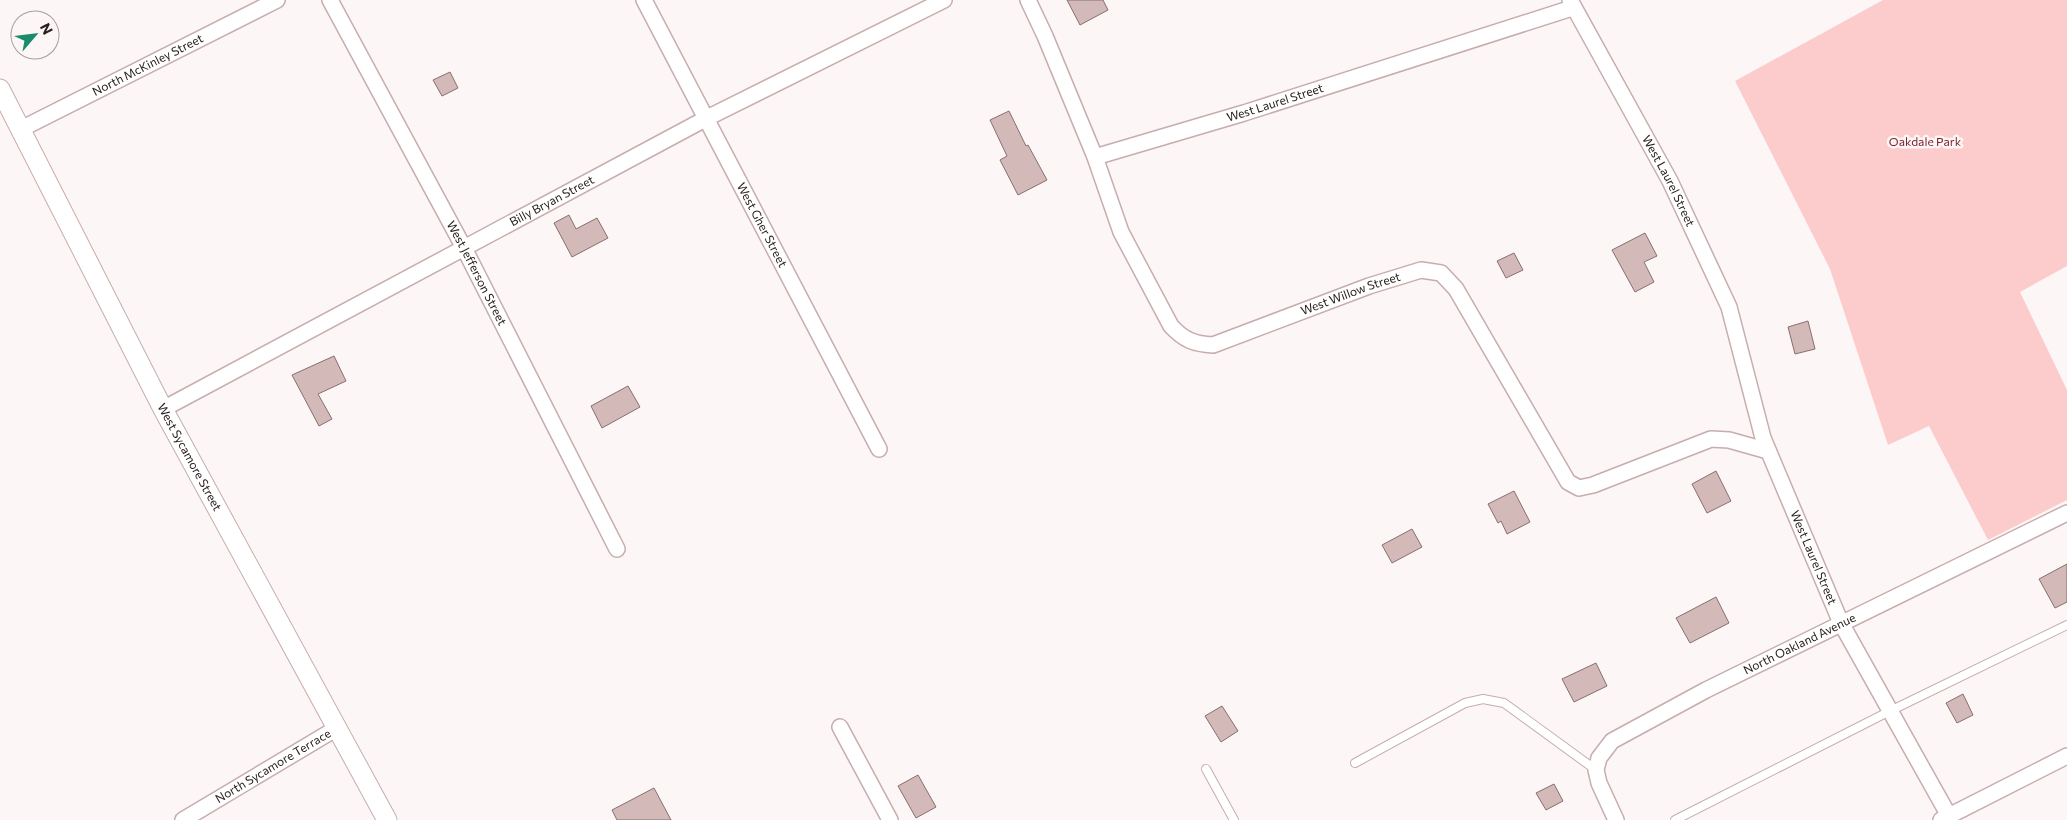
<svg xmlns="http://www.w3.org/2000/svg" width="2067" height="820" font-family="Commissioner,sans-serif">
	<rect width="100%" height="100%" fill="#fcf6f6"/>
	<path fill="#fccccc" d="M1883 0H2067V266L2020 292 2067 390V500L1988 540 1929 426 1888 445 1830 269 1735 81Z"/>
	<path fill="#d3b9b8" stroke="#876f6f" d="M1067 0H1103L1108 10 1080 25Z
		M450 72 458 88 442 96 433 80Z
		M1009 111 1026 146 1028 145 1047 180 1018 195 1000 160 1007 156 990 120Z
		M569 215 576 229 597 218 608 238 572 257 554 223Z
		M1645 233 1657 256 1644 262 1654 282 1635 292 1612 250Z
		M1514 253 1523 270 1506 278 1497 261Z
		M1808 321 1815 349 1795 354 1788 327Z
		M334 356 346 381 318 394 332 419 319 426 292 375Z
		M628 386 640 407 602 428 591 406Z
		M1716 471 1731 501 1707 513 1692 484Z
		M1514 491 1530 522 1507 534 1501 521 1498 523 1488 504Z
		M1412 529 1422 547 1392 563 1382 545Z
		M2067 564V602L2055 608 2039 579Z
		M1716 597 1729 623 1690 643 1676 618Z
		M1596 663 1607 686 1574 702 1562 679Z
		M1963 694 1973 715 1957 723 1946 703Z
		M1222 706 1238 731 1221 742 1205 716Z
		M918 775 936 807 916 818 898 786Z
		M1554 784 1563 801 1546 810 1536 793Z
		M654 788 671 820H617L612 810Z"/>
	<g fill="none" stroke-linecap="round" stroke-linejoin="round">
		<defs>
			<path id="service" d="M1355 763 1465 703 1483 699 1504 703 1596 770
				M1206 769 1234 820
				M1675 820 1890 711 2067 625"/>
			<g id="minor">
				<path id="s1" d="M330 0 464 248 617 549"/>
				<path id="s2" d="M644 0 879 449"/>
				<path id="s3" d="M1028 0 1045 36 1095 157 1121 232 1171 326C1184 340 1194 344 1213 345L1369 286 1421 270 1441 273 1456 289 1568 482 1579 488 1593 485 1711 439 1729 440 1768 451"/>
				<path id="s4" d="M1570 0 1670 181 1729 307 1763 438 1841 623 1949 816"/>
				<path id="s5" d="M21 129 277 0"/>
				<path id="s6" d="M1095 157 1244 113 1572 8"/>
				<path id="s7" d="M163 409 707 118 944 0"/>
				<path d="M840 727 890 820"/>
				<path id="s8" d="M183 820 337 728"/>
				<path id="s9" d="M1616 820 1599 783 1596 770 1599 758 1612 741 1706 690 2067 513"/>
				<path d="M1941 820 2067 756"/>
			</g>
			<g id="tertiary">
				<path id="s10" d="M0 89 163 409 387 820"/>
			</g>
		</defs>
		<use href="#service" stroke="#c7adad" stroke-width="10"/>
		<use href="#minor" stroke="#c7adad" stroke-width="18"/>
		<use href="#tertiary" stroke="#c7adad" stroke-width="21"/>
		<use href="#service" stroke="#fff" stroke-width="8"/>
		<use href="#minor" stroke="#fff" stroke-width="15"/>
		<use href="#tertiary" stroke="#fff" stroke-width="19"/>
	</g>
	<g text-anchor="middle" stroke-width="5" stroke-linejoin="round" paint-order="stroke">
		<g font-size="12" fill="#29201f" stroke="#fcf6f6">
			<text dy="4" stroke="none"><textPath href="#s5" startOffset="142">North McKinley Street</textPath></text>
			<text dy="4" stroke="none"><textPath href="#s6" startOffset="188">West Laurel Street</textPath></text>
			<text dy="4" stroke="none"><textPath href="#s4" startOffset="206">West Laurel Street</textPath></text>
			<text dy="4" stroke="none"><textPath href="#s7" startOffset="441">Billy Bryan Street</textPath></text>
			<text dy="4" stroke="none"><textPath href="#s2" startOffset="254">West Gher Street</textPath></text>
			<text dy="4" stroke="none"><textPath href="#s1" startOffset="310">West Jefferson Street</textPath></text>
			<text dy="4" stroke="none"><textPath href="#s3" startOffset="551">West Willow Street</textPath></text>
			<text dy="4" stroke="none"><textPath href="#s10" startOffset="414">West Sycamore Street</textPath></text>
			<text dy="4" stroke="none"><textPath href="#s4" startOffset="611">West Laurel Street</textPath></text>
			<text dy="4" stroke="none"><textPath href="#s9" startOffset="299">North Oakland Avenue</textPath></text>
			<text dy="4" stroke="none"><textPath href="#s8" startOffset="105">North Sycamore Terrace</textPath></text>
		</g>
		<g font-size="12" fill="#7b1b28" stroke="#fcf6f6">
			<text x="1925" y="146">Oakdale Park</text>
		</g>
	</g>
	<g transform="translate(35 35) rotate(62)"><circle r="24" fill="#fcf6f6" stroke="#a8a0a0"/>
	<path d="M0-4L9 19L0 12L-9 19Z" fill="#1a8b6c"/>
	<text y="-8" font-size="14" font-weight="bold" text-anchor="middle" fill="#29201f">N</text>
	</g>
</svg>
